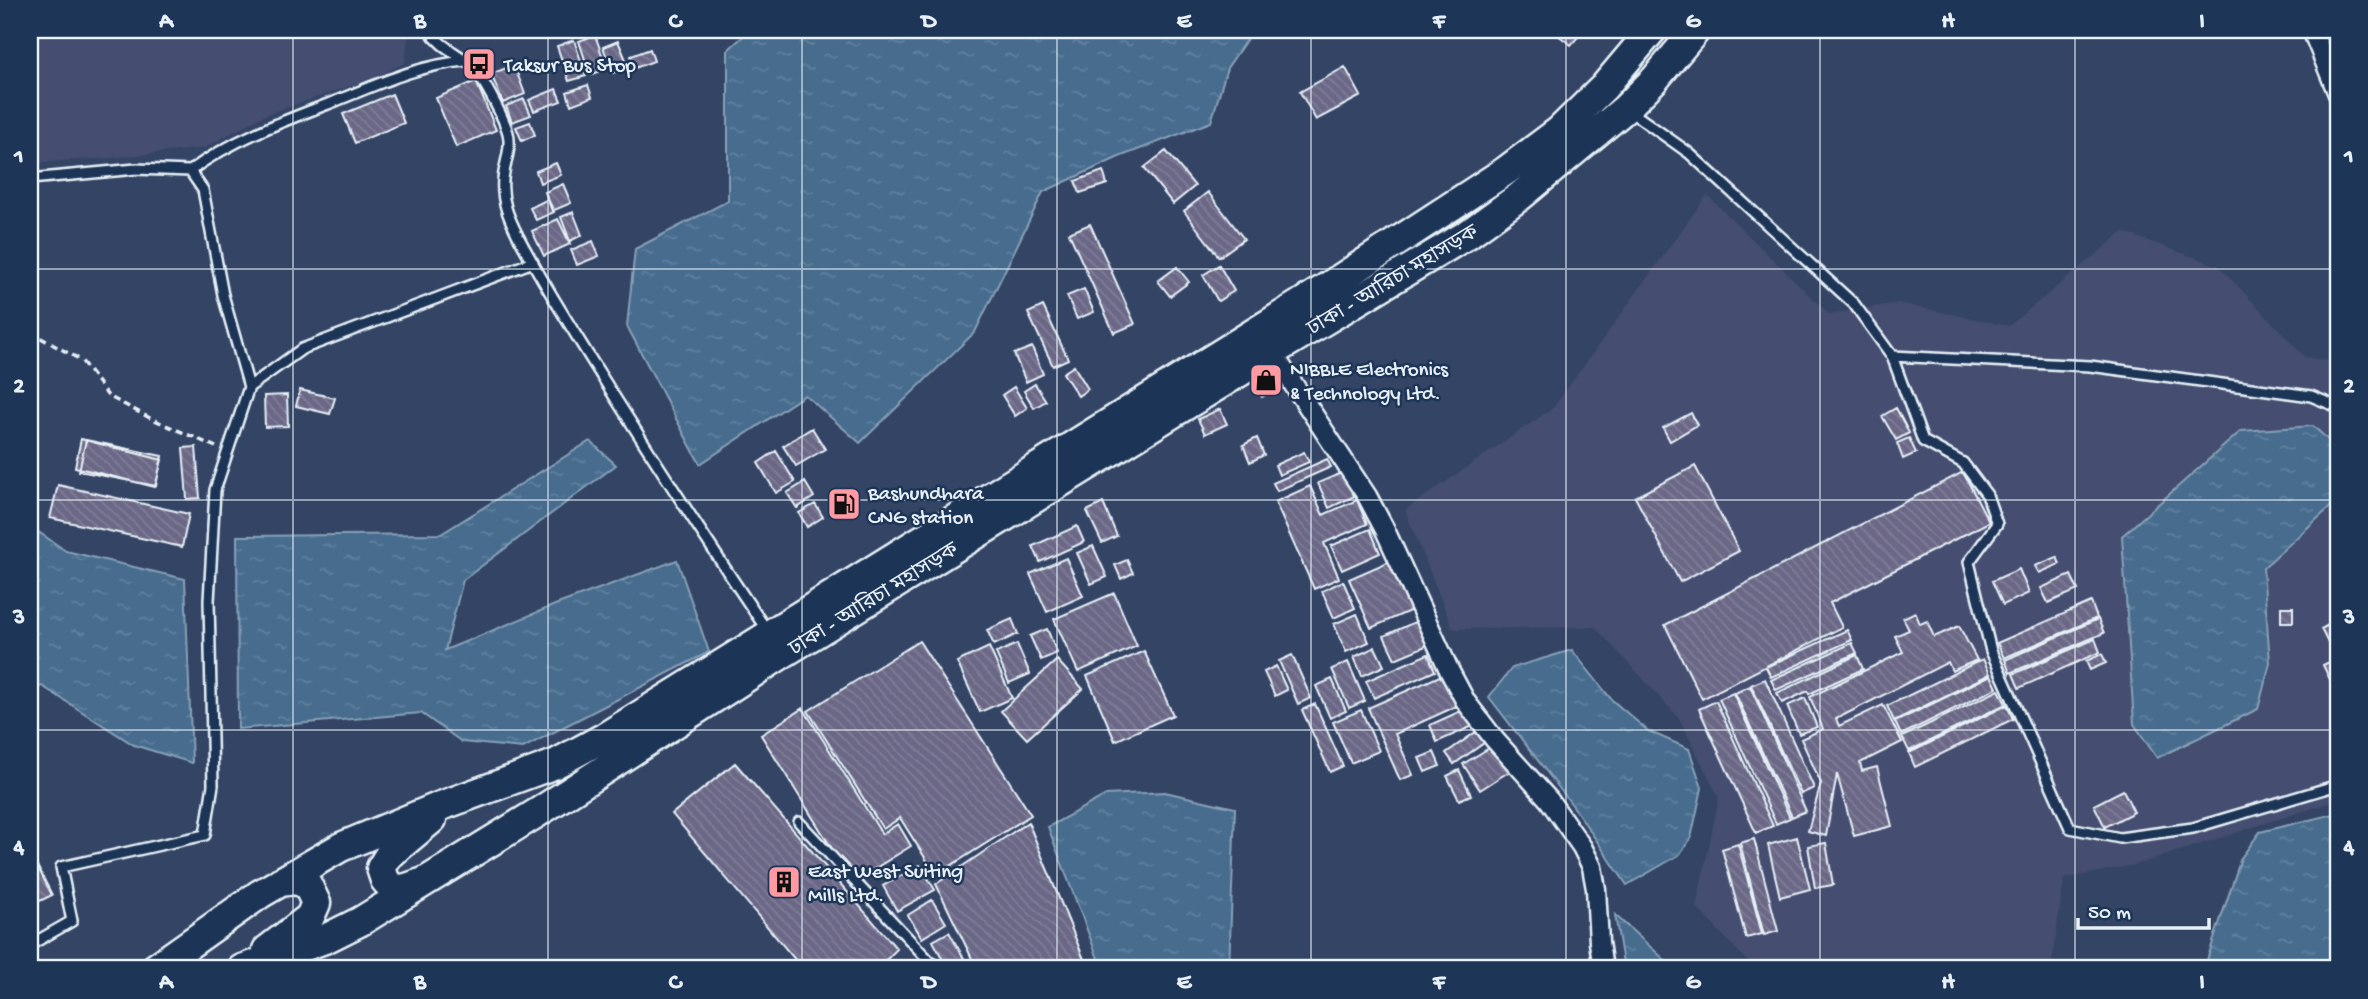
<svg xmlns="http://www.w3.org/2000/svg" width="2368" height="999" font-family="'Gochi Hand','Noto Sans Bengali',sans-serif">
	<defs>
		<pattern id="water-ripples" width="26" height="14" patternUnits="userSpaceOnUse" patternTransform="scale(1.75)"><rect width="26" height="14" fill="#466c8e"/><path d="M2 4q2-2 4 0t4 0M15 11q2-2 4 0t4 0" fill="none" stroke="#61819f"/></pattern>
		<pattern id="building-back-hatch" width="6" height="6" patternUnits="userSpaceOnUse" patternTransform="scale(1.75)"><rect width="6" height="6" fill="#6b6786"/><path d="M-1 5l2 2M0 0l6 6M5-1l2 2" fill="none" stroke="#807d98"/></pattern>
	</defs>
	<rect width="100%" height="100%" fill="#344465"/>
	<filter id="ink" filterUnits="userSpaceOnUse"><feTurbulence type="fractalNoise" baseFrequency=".0143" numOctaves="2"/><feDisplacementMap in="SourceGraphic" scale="14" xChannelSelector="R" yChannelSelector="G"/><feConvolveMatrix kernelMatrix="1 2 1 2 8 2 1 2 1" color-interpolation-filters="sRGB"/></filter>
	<g filter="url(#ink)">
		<path fill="#444e6f" d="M30 30H409L405 63 371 79 265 115 204 148 112 158 30 163Z
			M1707 195 1829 314 1898 303 2009 326 2123 232 2219 266 2305 357 2338 362V800L2139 864 2064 879 2051 969H1755L1696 907 1719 798 1679 718 1595 627 1453 629 1405 510 1553 408Z"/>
		<path fill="url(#water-ripples)" stroke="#87a1b8" stroke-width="2" d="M750 30H1253L1227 68 1211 122 1119 157 1043 192 975 332 860 443 805 395 700 464 627 326 635 249 728 201V50Z
			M2313 426 2338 449V500L2263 568 2270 663 2258 709 2157 758 2134 724 2122 536 2241 431Z
			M590 441 616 465 463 580 445 650 555 605 677 560 709 652 523 748 462 742 421 713 238 729 237 536 441 534Z
			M30 526 66 551 185 579 192 763 134 745 42 686 30 691Z
			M1572 650 1612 700 1648 731 1689 749 1702 788 1691 838 1679 855 1627 885 1573 806 1489 697 1512 668Z
			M1165 792 1235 808 1229 969H1102L1048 827 1106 795Z
			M2338 813V969H2204L2241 858 2260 832Z
			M1615 915 1675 969H1624Z"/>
		<path fill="url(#building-back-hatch)" stroke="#e8f1f8" stroke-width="2" d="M1563 30H1584L1571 45 1558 35Z
			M595 35 607 69 590 75 579 41Z
			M574 40 586 76 569 81 557 46Z
			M618 41 629 67 613 73 603 47Z
			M650 49 654 61 635 68 631 56Z
			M514 65 525 94 503 103 491 74Z
			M1345 67 1361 96 1316 120 1300 92Z
			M476 81 496 130 456 147 436 98Z
			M588 85 592 97 571 105 567 92Z
			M556 89 561 101 534 111 529 100Z
			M392 94 404 123 355 143 343 114Z
			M524 99 531 115 512 122 506 106Z
			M530 122 535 135 522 141 516 127Z
			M1166 151 1195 186 1173 204 1144 168Z
			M556 163 561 175 540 183 536 171Z
			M1103 171 1107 184 1080 193 1075 181Z
			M563 184 571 203 552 211 545 192Z
			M1208 192 1244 239 1219 257 1184 211Z
			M548 199 554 212 536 220 530 208Z
			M573 212 582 235 570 241 561 217Z
			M558 219 570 244 544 256 532 231Z
			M1090 224 1135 324 1114 333 1069 233Z
			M593 241 599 256 577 265 571 250Z
			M1219 265 1234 291 1218 301 1203 275Z
			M1177 267 1189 282 1170 296 1158 281Z
			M1084 289 1094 312 1077 319 1067 296Z
			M1043 306 1068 359 1053 366 1028 313Z
			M1032 347 1043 374 1026 382 1014 354Z
			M1269 364 1283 384 1262 397 1248 376Z
			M1074 366 1088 389 1078 396 1063 373Z
			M1035 384 1046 401 1034 408 1024 391Z
			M1014 387 1027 408 1015 416 1002 395Z
			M300 390 335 398 330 414 296 406Z
			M287 395 288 426 265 427 264 396Z
			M1896 408 1909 433 1896 440 1882 416Z
			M1220 409 1227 424 1205 434 1198 419Z
			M1691 413 1697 425 1670 441 1663 428Z
			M812 428 825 449 796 466 783 446Z
			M1257 438 1264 455 1250 462 1243 445Z
			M1909 438 1916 453 1903 459 1897 443Z
			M81 439 162 460 155 487 75 467Z
			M86 440 162 456 156 486 79 471Z
			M196 447 200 498 187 499 183 448Z
			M776 451 795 482 776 493 758 463Z
			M1304 452 1309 462 1279 475 1275 465Z
			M1327 459 1331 467 1277 491 1273 483Z
			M1695 466 1739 551 1680 582 1635 497Z
			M1346 471 1357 495 1329 508 1318 483Z
			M1963 472 1989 522 1830 603 1842 627 1702 699 1665 625Z
			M805 482 814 497 797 508 787 493Z
			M58 485 189 514 182 547 50 518Z
			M1310 486 1323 515 1357 500 1367 524 1324 543 1339 578 1314 589 1275 502Z
			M1103 503 1117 536 1102 543 1087 511Z
			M815 504 823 517 807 527 799 513Z
			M1077 526 1084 542 1040 562 1033 546Z
			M1370 529 1380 553 1342 570 1331 546Z
			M1093 546 1107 577 1091 584 1077 553Z
			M2057 557 2060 564 2039 573 2035 566Z
			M1066 558 1083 596 1047 612 1030 574Z
			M1127 560 1133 573 1121 579 1115 565Z
			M1390 561 1412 610 1371 628 1349 579Z
			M2019 569 2029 593 2003 605 1992 581Z
			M2071 575 2078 590 2048 603 2041 588Z
			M1343 581 1355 608 1334 618 1322 591Z
			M1114 593 1137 646 1078 672 1054 619Z
			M2091 602 2097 618 2004 658 1997 643Z
			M2281 607H2293V622H2281Z
			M1915 612 1920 624 1927 621 1934 637 1959 626 1977 660 1952 671 1948 662 1836 719 1839 726 1883 705 1902 742 1860 763 1862 771 1877 767 1892 826 1854 836 1837 774 1826 836 1808 831 1821 783 1801 739 1823 729 1810 697 1903 652 1895 636 1909 630 1903 618Z
			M1357 614 1369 642 1346 652 1334 624Z
			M1012 619 1018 634 994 645 987 630Z
			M2098 619 2104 633 2010 673 2005 660Z
			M1417 621 1428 645 1395 659 1384 636Z
			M2336 621 2338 626V645L2331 649 2321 629Z
			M1047 629 1057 653 1041 660 1030 636Z
			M1847 630 1852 640 1771 677 1766 667Z
			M2095 639 2100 652 2019 688 2013 674Z
			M919 641 1031 815 936 875 900 818 883 829 808 711Z
			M1852 643 1857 653 1776 690 1771 680Z
			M1017 644 1030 674 1009 683 996 653Z
			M989 647 1012 698 980 712 957 662Z
			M1375 647 1384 666 1362 676 1354 657Z
			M1144 651 1173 715 1115 741 1087 676Z
			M1428 654 1435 671 1374 698 1366 681Z
			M2102 654 2106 663 2090 670 2086 661Z
			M1292 655 1311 698 1298 704 1279 661Z
			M1857 655 1863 669 1809 694 1808 691 1782 703 1777 693Z
			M2338 658V696L2323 665Z
			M1983 659 1990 674 1894 721 1887 706Z
			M1057 660 1083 689 1027 739 1001 711Z
			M1348 662 1365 701 1349 708 1332 669Z
			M1276 666 1287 690 1275 696 1264 672Z
			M1442 675 1457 706 1395 734 1413 775 1400 780 1368 708Z
			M1991 675 1997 688 1901 735 1895 722Z
			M1332 679 1346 711 1330 718 1316 686Z
			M1765 679 1814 788 1801 794 1751 685Z
			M1750 686 1806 811 1792 817 1735 693Z
			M1999 690 2006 704 1909 751 1902 737Z
			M1733 693 1790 818 1776 824 1719 699Z
			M1805 698 1817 727 1799 734 1787 706Z
			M1716 701 1773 826 1756 833 1699 709Z
			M1315 704 1343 766 1330 772 1302 710Z
			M2007 705 2013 719 1915 767 1909 753Z
			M803 708 882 834 898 824 911 846 853 882 761 735Z
			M1465 709 1473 726 1437 742 1430 725Z
			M1361 710 1379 751 1351 763 1333 722Z
			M1476 732 1484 743 1454 764 1446 753Z
			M1494 745 1510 771 1480 790 1463 764Z
			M1434 752 1440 766 1425 772 1419 758Z
			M735 763 897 949 877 969H803L672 814Z
			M1459 770 1471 795 1459 800 1447 776Z
			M2123 790 2134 812 2105 827 2094 805Z
			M1028 822 1088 969H977L936 884Z
			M1797 837 1810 889 1780 897 1768 845Z
			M1754 839 1778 931 1764 935 1740 843Z
			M1826 843 1833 885 1815 888 1808 846Z
			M1738 844 1762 934 1746 938 1722 849Z
			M30 852 52 895 34 904 30 895Z
			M920 865 935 890 897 911 883 886Z
			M932 900 946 923 922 938 908 915Z
			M949 932 970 969H948L933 941Z"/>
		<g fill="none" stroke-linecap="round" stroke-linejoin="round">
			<defs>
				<path id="service" d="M429 30C443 50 458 52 473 67 483 79 504 118 508 133 512 149 504 164 503 180 501 201 509 218 518 236 547 291 581 343 614 396 664 475 715 554 768 632
					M1630 111 1689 153 1854 304 1892 356 2090 366 2311 396 2338 407
					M190 171C233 139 286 120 336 101 378 84 419 65 465 61
					M30 179 136 169 190 171 203 190 223 295 249 387 215 490 209 601 213 785 205 835 61 867 72 921 30 945
					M1892 356 1923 441 1963 463 1987 495 1997 524 1969 562 1991 651 2070 828 2120 838 2193 828 2338 785
					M249 387 302 349 533 262
					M799 822 937 969
					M30 963 33 969"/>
				<path id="minor" d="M2312 30 2338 94
					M1272 352 1367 496 1385 530 1450 672 1466 702 1495 740 1549 800 1582 847 1592 867 1596 889 1599 942 1603 969"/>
				<path id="trunk" d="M421 883 404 889 392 888 385 880 381 868 389 855 432 819
					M267 950 310 917 316 903 307 884 295 880 280 882
					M154 969 260 894 341 847 438 807 555 764 605 737 1326 288 1507 170 1559 131 1604 87 1652 30
					M242 969 327 938 361 921 537 813 782 654 1272 352 1468 234 1519 197 1626 108 1655 79 1696 30"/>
			</defs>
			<use href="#service" stroke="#e8f1f8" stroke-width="14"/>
			<use href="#minor" stroke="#e8f1f8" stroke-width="23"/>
			<use href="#trunk" stroke="#e8f1f8" stroke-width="33"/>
			<path stroke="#e8f1f8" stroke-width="3.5" stroke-dasharray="7 5" stroke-linecap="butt" d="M30 332 81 360 108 396 150 418 216 447"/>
			<use href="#service" stroke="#1d3557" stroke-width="9"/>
			<use href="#minor" stroke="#1d3557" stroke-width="18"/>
			<use href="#trunk" stroke="#1d3557" stroke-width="28"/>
		</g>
	</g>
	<path fill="none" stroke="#e8f1f8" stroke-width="2" stroke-opacity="0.55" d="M293 30V969M548 30V969M802 30V969M1057 30V969M1311 30V969M1566 30V969M1820 30V969M2075 30V969M30 269H2338M30 500H2338M30 730H2338"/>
	<defs>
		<symbol id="bus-square" viewBox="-11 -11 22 22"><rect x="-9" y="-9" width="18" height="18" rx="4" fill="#ff9aa2" stroke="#1d3557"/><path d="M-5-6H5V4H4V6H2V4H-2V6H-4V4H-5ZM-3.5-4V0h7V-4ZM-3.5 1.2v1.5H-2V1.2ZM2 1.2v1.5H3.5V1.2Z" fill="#111"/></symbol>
		<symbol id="shop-square" viewBox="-11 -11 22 22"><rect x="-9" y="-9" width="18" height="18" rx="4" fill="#ff9aa2" stroke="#1d3557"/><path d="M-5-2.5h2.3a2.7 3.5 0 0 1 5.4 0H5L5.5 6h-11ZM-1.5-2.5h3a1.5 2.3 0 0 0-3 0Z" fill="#111"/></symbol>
		<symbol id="fuel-square" viewBox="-11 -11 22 22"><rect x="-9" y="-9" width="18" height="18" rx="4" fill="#ff9aa2" stroke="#1d3557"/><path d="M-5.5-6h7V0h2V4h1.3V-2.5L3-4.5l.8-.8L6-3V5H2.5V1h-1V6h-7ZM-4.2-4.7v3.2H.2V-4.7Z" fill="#111"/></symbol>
		<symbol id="building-square" viewBox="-11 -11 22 22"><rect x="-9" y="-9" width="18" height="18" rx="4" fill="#ff9aa2" stroke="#1d3557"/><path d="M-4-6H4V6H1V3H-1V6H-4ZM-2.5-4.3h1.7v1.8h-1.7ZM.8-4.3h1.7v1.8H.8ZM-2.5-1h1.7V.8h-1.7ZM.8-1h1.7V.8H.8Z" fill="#111"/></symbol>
	</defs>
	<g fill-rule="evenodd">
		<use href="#bus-square" x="460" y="45" width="38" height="38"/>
		<use href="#shop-square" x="1247" y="361" width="38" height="38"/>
		<use href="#fuel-square" x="825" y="485" width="38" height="38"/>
		<use href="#building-square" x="765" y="863" width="38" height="38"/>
	</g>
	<g text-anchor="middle" stroke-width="5" stroke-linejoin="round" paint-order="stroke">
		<g font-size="21" fill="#e8f1f8" stroke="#1d3557" text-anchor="start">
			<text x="504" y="71">Taksur Bus Stop</text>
			<text x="1290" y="375">NIBBLE Electronics<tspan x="1290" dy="24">&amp; Technology Ltd.</tspan></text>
			<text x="868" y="499">Bashundhara<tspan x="868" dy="24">CNG station</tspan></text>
			<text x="808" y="877">East West Suiting<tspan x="808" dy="24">Mills Ltd.</tspan></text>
		</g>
		<g font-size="21" fill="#e8f1f8" stroke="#1d3557">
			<text transform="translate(1392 279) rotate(-31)" y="7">ঢাকা - আরিচা মহাসড়ক</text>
			<text transform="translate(873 598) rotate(-32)" y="7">ঢাকা - আরিচা মহাসড়ক</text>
		</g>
	</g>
	<rect width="2368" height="999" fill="none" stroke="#1d3557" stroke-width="77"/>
	<path d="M2078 918v10h131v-10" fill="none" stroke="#e8f1f8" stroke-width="3.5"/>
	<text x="2088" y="918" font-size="21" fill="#e8f1f8" stroke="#1d3557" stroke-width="5" paint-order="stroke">50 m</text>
	<rect x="38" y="38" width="2292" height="922" fill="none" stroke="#e8f1f8" stroke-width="2.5"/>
	<g font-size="23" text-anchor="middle" font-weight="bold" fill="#e8f1f8">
		<text x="166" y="27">A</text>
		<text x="420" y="27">B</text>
		<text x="675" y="27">C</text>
		<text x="929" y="27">D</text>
		<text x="1184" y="27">E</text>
		<text x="1439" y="27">F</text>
		<text x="1693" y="27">G</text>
		<text x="1948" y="27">H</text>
		<text x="2202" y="27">I</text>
		<text x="19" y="162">1</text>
		<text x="2349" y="162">1</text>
		<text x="19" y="392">2</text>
		<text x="2349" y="392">2</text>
		<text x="19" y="623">3</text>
		<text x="2349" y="623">3</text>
		<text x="19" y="853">4</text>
		<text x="2349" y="853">4</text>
		<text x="166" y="988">A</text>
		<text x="420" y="988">B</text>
		<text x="675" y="988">C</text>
		<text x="929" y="988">D</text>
		<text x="1184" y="988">E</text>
		<text x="1439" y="988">F</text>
		<text x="1693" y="988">G</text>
		<text x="1948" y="988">H</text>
		<text x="2202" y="988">I</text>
	</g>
</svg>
